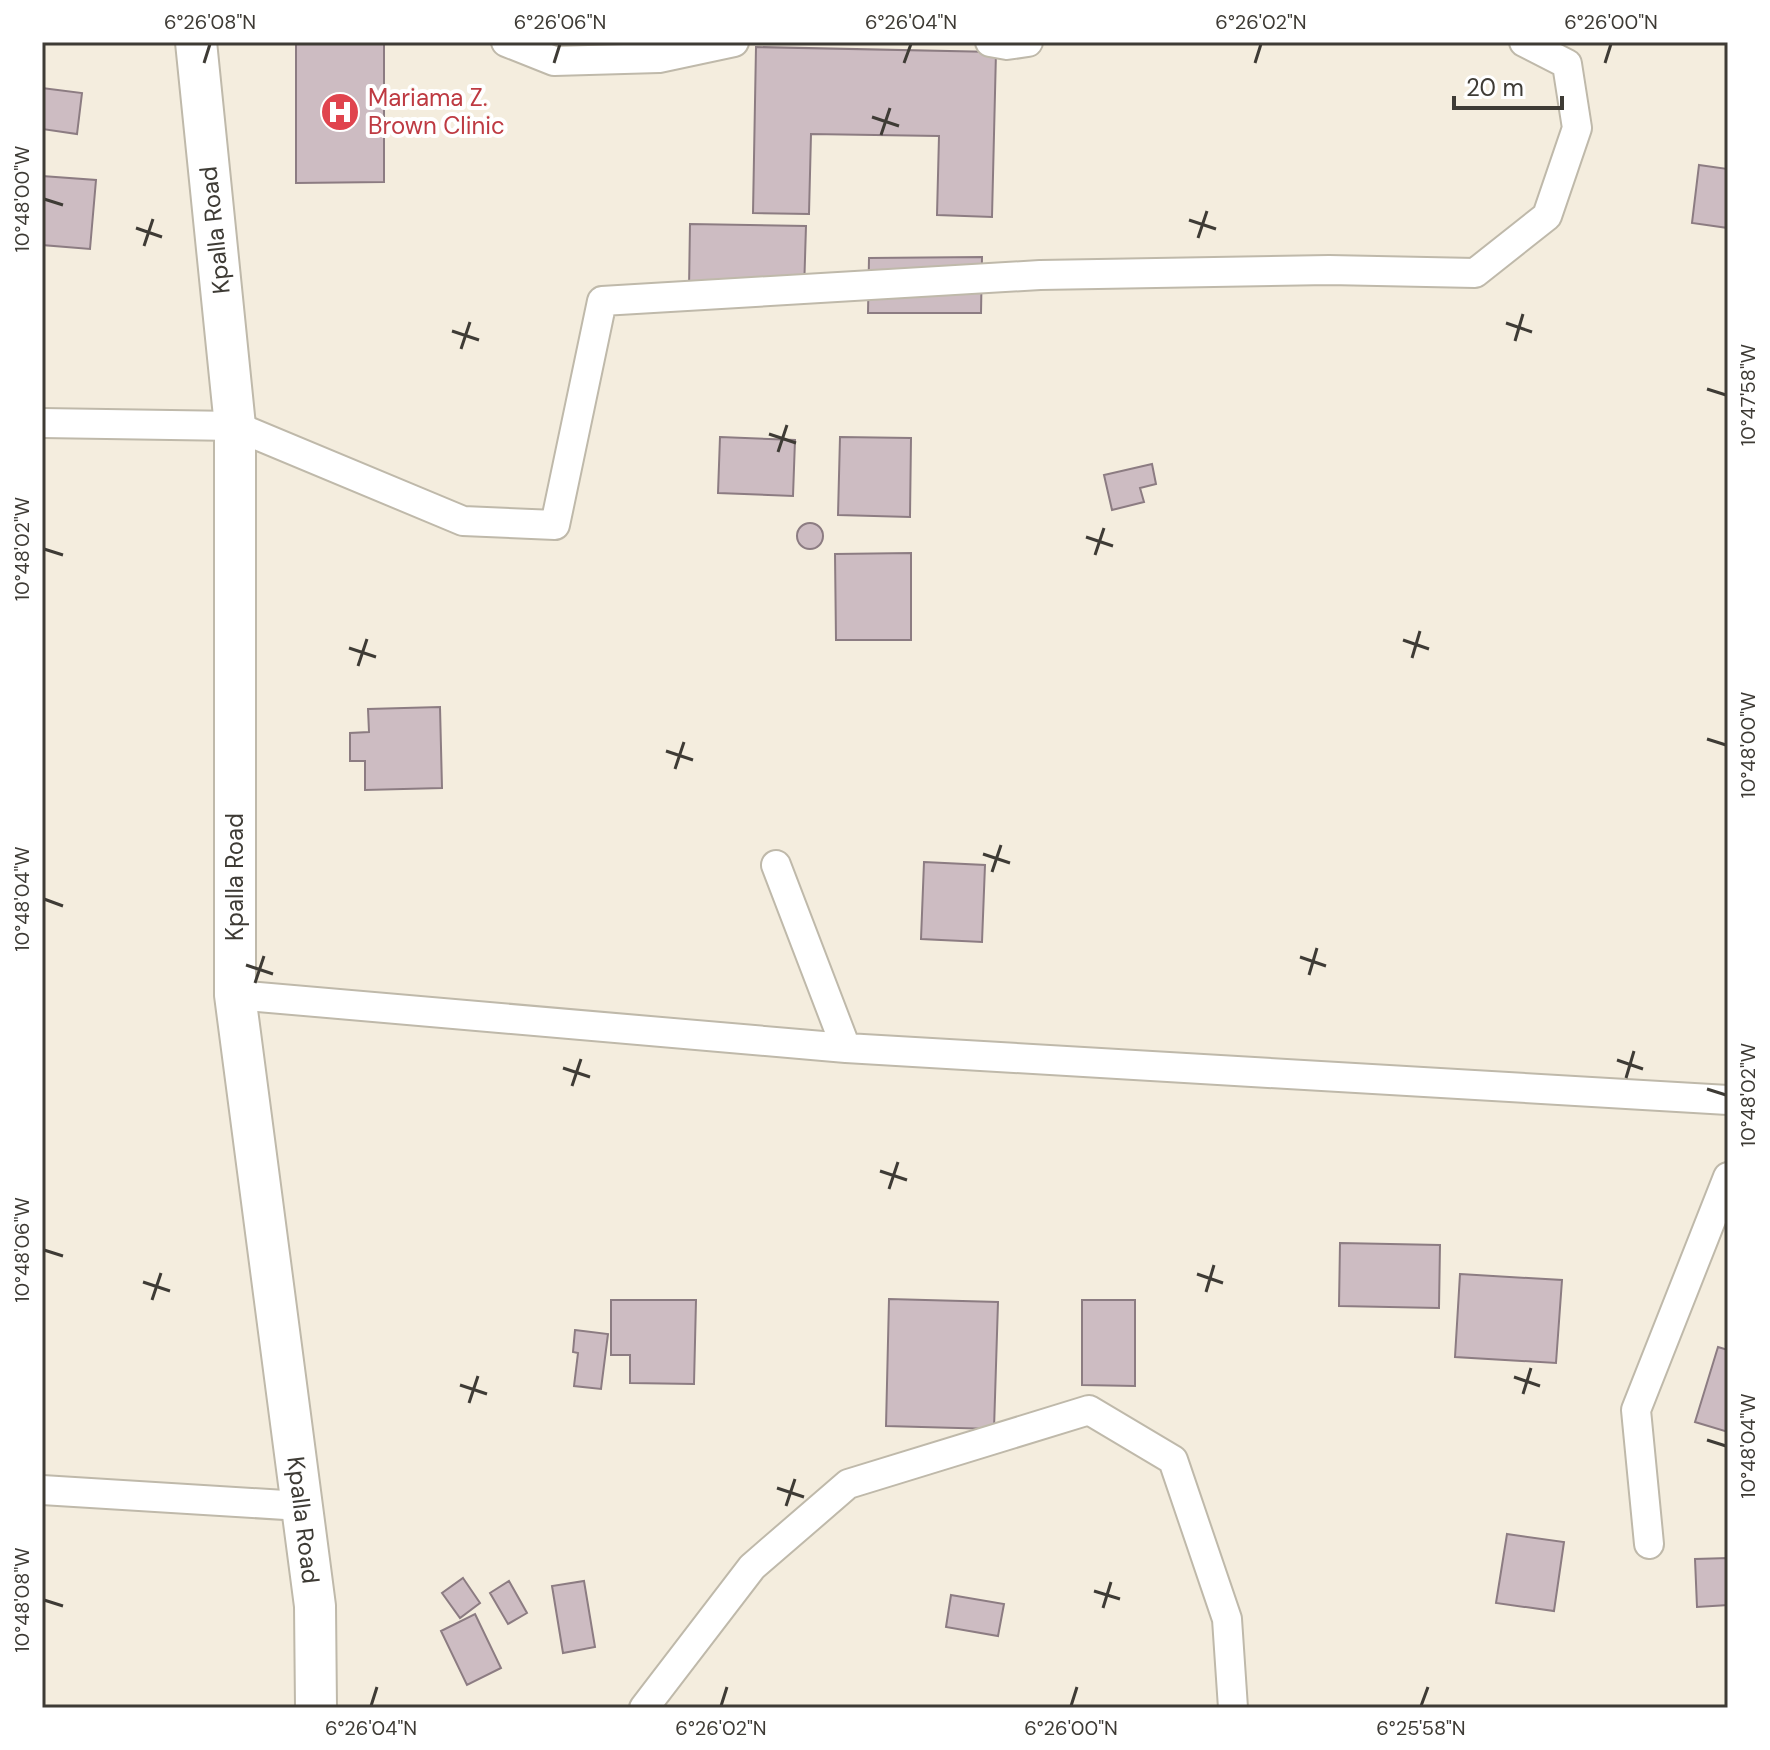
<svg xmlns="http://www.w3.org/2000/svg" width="1770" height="1750" font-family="'DM Sans',sans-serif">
	<rect width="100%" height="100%" fill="#f4edde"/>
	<path fill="#cdbcc2" stroke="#8c7c82" stroke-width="2" d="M296 42H384V182L296 183Z
		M756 47 996 52 992 217 937 215 939 136 811 134 809 214 753 213Z
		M42 88 82 93 77 134 42 129Z
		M1699 165 1728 169V228L1692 223Z
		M42 176 96 180 90 249 42 245Z
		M690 224 806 226 804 291 689 289Z
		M982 257 981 313H868L869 258Z
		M720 437 795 440 793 496 718 493Z
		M840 437 911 438 910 517 838 515Z
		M1152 464 1156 484 1140 488 1144 502 1112 510 1104 475Z
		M797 536a13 13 0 1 1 26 0a13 13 0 1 1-26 0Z
		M911 553V640H836L835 554Z
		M440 707 442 788 365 790V761H350V733L369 732 368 709Z
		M924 862 985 865 982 942 921 939Z
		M1340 1243 1440 1245 1439 1308 1339 1306Z
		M1460 1274 1562 1280 1556 1363 1455 1357Z
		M889 1299 998 1302 994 1429 886 1426Z
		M611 1300H696L694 1384 630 1383V1355H611Z
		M1082 1300H1135V1386L1082 1385Z
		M575 1330 608 1334 601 1389 574 1386 578 1353 573 1352Z
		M1718 1347 1728 1350V1432L1695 1422Z
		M1507 1534 1564 1542 1554 1611 1496 1603Z
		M1728 1558V1605L1697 1607 1695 1559Z
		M463 1578 480 1603 460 1618 442 1593Z
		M509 1581 527 1613 508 1624 490 1593Z
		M584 1581 595 1647 563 1653 552 1586Z
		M951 1595 1004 1604 998 1636 946 1627Z
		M475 1614 501 1668 467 1685 441 1631Z"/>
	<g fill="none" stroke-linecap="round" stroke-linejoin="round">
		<defs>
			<path id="street" d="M506 42 554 61 659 58 734 42
				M990 42 1007 45 1028 42
				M42 423 235 426 463 521 555 525 602 301 1040 275 1329 270 1475 273 1547 216 1577 128 1567 64 1524 42
				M776 865 846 1048
				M235 995 846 1048 1728 1100
				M42 1490 301 1506
				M1649 1544 1636 1410 1728 1177
				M644 1708 752 1567 848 1484 1089 1410 1173 1460 1227 1619 1233 1708"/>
			<path id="secondary" d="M196 42 235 426V995L315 1606 316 1708"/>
		</defs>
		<use href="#street" stroke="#bfb9aa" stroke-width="32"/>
		<use href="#secondary" stroke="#bfb9aa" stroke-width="44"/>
		<use href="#street" stroke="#fff" stroke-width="28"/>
		<use href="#secondary" stroke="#fff" stroke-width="40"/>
	</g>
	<path fill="none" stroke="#3e3b35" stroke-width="3" d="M204 63 210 44M554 63 560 44M904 63 911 44M1255 63 1261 44M1605 63 1611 44M872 117 899 126M881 135 890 108M44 199 63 205M1189 220 1216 229M136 228 162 237M1198 238 1207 211M144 246 153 219M1506 323 1532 332M452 331 479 340M1515 341 1523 314M461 349 470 322M1707 389 1726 395M769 434 796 443M778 452 787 425M1086 537 1113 546M44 549 63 555M1095 555 1104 528M1403 640 1429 649M349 648 376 657M1412 658 1420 631M358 666 367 639M1707 739 1726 745M666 751 693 760M675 769 684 742M983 854 1010 863M992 872 1001 845M44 899 63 906M1300 957 1326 966M246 965 273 974M1309 975 1317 948M255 983 264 956M1617 1060 1643 1069M563 1068 590 1077M1626 1078 1634 1051M572 1086 581 1059M1707 1089 1726 1095M880 1171 907 1180M889 1189 898 1162M44 1250 63 1256M1197 1274 1223 1283M143 1282 170 1291M1206 1292 1214 1265M152 1300 161 1273M1514 1377 1540 1386M460 1385 487 1394M1523 1394 1531 1368M469 1403 478 1376M1707 1440 1726 1446M777 1488 804 1497M786 1506 795 1479M1094 1591 1120 1599M44 1600 63 1606M1103 1608 1111 1582M371 1706 377 1687M721 1706 727 1687M1071 1706 1077 1687M1421 1706 1428 1687"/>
	<defs>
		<symbol id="hospital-disc" viewBox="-11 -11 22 22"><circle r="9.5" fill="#e0444e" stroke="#fff"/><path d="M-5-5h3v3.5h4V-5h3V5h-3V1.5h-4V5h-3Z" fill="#fff"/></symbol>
	</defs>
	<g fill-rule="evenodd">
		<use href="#hospital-disc" x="318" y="90" width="44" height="44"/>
	</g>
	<g text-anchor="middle" stroke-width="8" stroke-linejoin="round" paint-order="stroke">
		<g font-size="24" fill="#be3a42" stroke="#fff" text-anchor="start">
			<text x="368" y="106">Mariama Z.<tspan x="368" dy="28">Brown Clinic</tspan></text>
		</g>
		<g font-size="24" fill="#3e3b35" stroke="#fff">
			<text transform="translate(215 230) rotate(-96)" y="8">Kpalla Road</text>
			<text transform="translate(235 877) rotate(-90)" y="8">Kpalla Road</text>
			<text transform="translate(303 1520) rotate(83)" y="8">Kpalla Road</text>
		</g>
	</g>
	<rect width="1770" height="1750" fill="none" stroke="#ffffff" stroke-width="88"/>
	<path d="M1454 96v12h108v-12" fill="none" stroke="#3e3b35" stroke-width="4"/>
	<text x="1466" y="96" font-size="24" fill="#3e3b35" stroke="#ffffff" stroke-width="6" paint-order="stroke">20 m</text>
	<rect x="44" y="44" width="1682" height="1662" fill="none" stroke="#3e3b35" stroke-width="3"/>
	<g font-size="20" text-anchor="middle" fill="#3e3b35">
		<text x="210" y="29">6°26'08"N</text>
		<text x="560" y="29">6°26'06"N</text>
		<text x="911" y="29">6°26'04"N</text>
		<text x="1261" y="29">6°26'02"N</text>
		<text x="1611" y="29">6°26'00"N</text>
		<text transform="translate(22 199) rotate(-90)" y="7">10°48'00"W</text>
		<text transform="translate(1748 395) rotate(-90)" y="7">10°47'58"W</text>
		<text transform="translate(22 549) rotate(-90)" y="7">10°48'02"W</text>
		<text transform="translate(1748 745) rotate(-90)" y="7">10°48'00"W</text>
		<text transform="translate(22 899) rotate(-90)" y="7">10°48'04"W</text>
		<text transform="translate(1748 1095) rotate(-90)" y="7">10°48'02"W</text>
		<text transform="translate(22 1250) rotate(-90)" y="7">10°48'06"W</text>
		<text transform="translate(1748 1446) rotate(-90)" y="7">10°48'04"W</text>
		<text transform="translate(22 1600) rotate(-90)" y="7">10°48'08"W</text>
		<text x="371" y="1735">6°26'04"N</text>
		<text x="721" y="1735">6°26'02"N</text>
		<text x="1071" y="1735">6°26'00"N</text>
		<text x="1421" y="1735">6°25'58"N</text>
	</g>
</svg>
